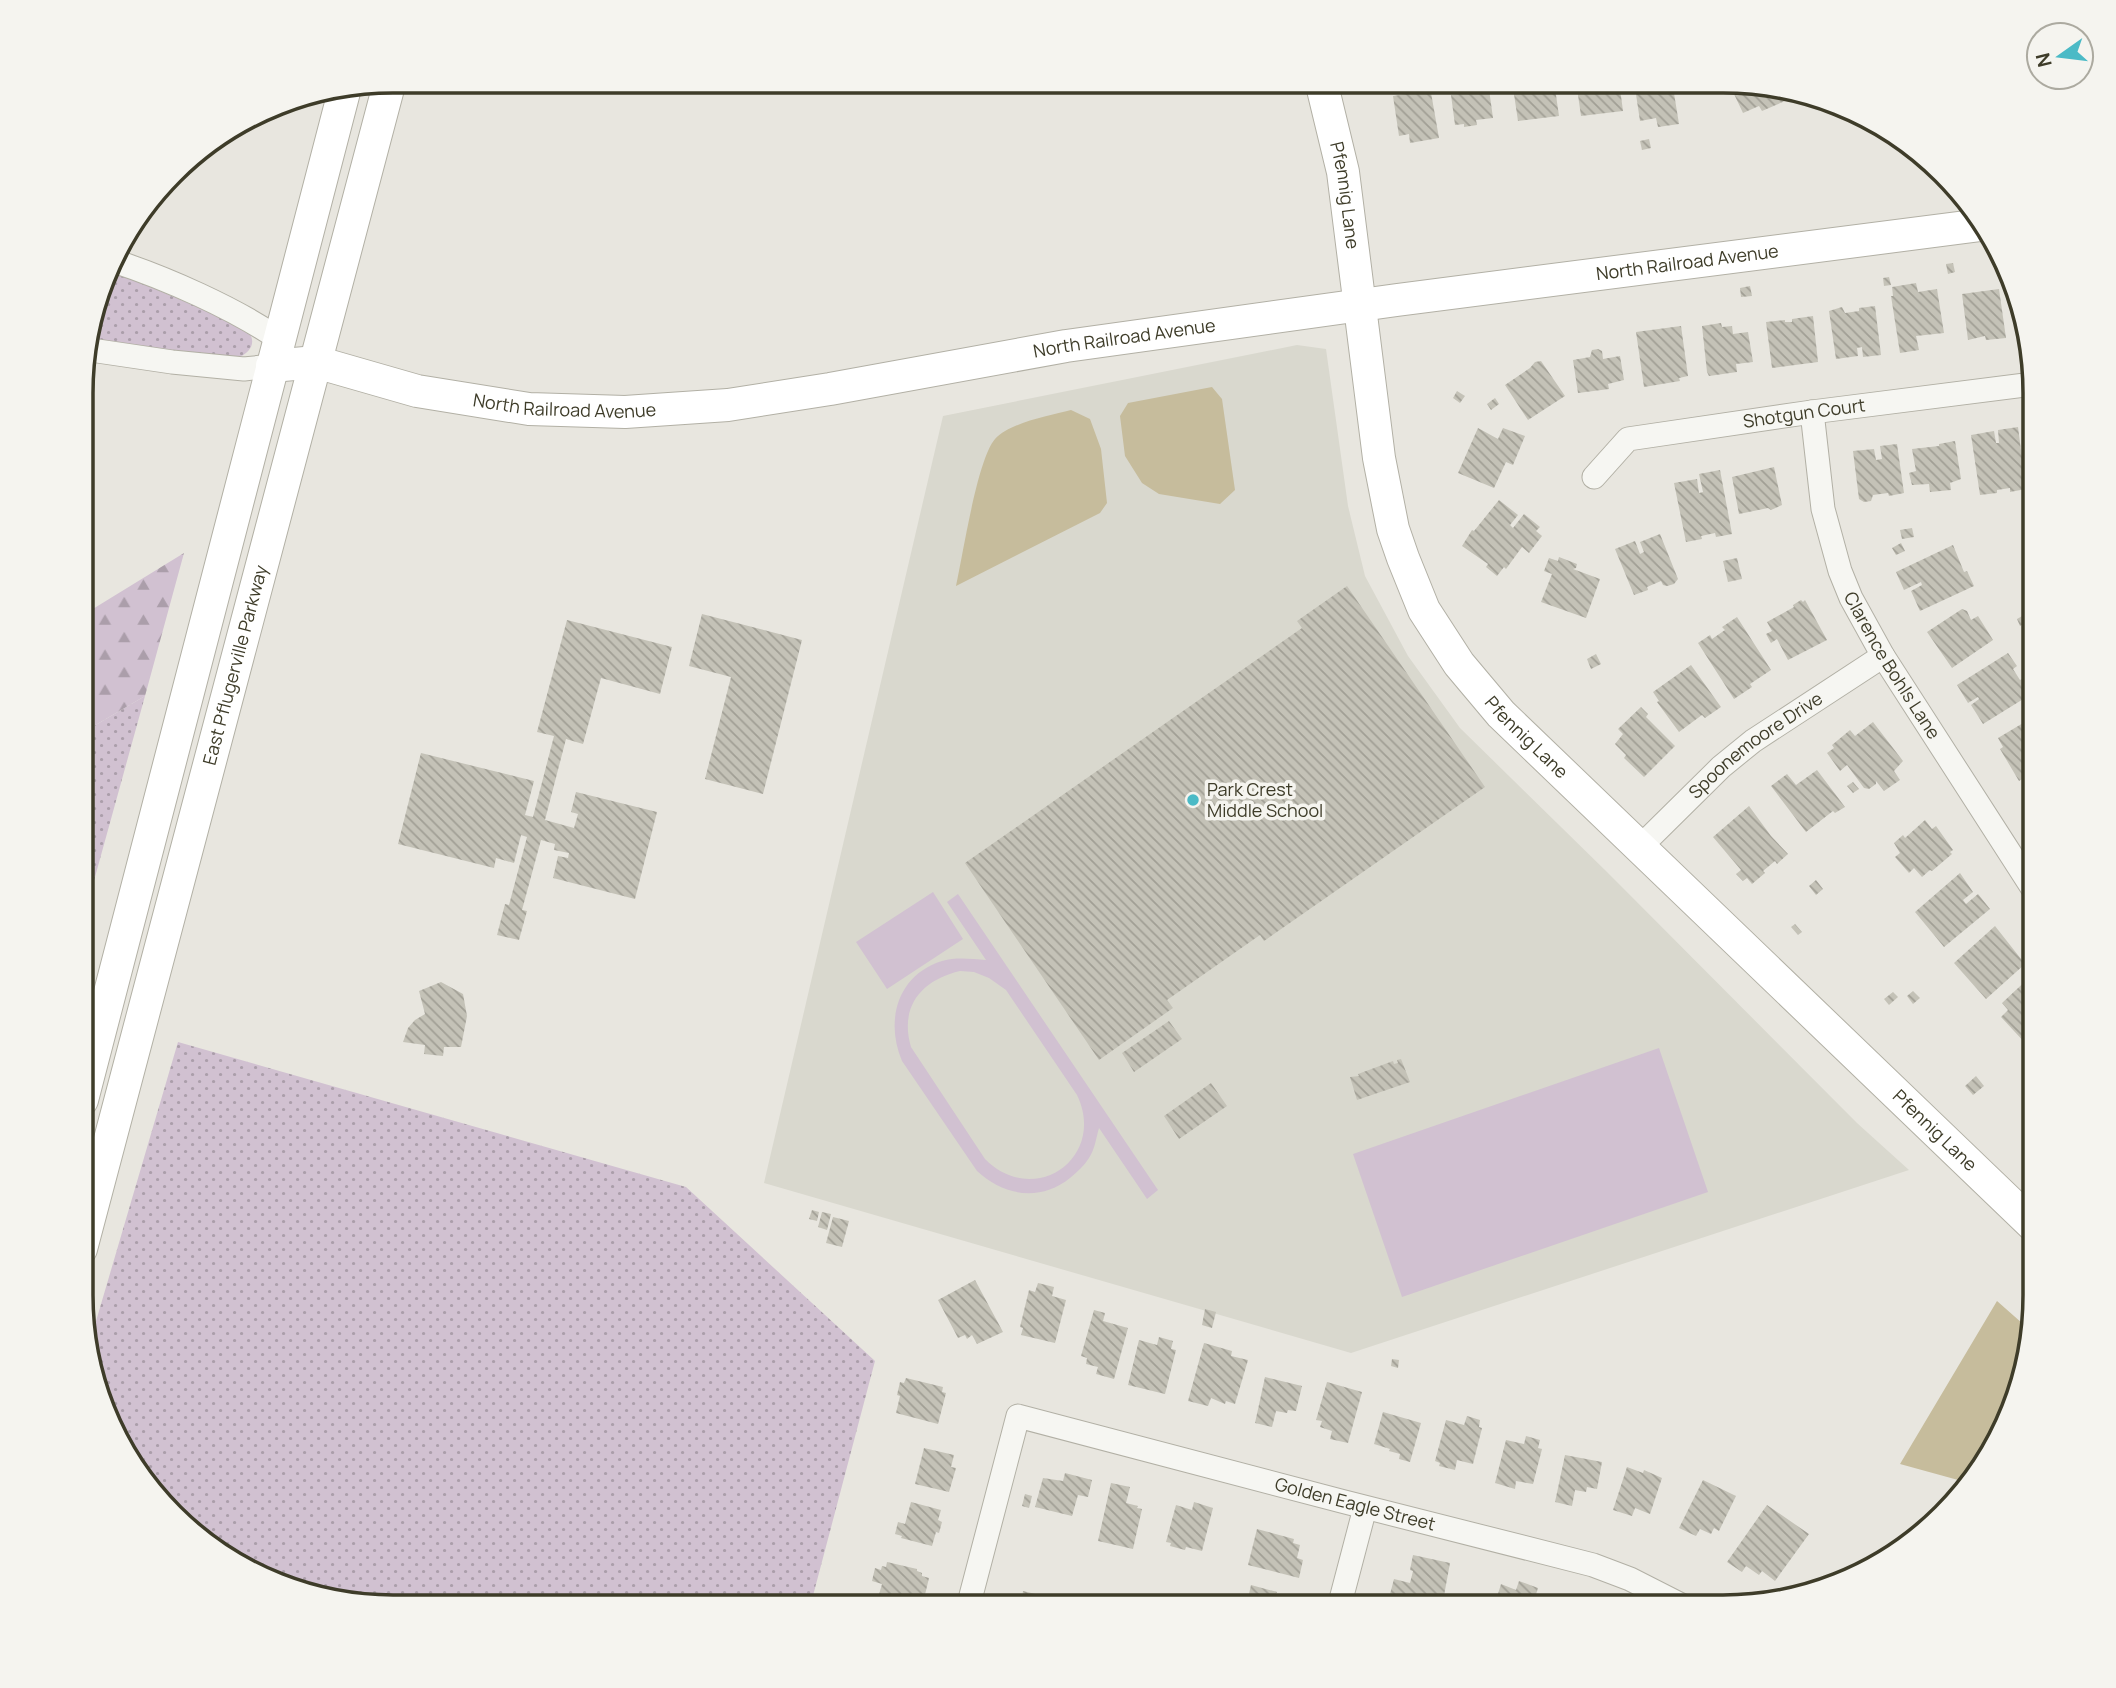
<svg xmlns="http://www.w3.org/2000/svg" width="2116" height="1688" font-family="Manrope,sans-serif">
	<defs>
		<pattern id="grass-dots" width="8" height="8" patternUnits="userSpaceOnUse" patternTransform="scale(1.75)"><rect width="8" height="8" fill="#d1c1d1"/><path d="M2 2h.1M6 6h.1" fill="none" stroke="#ab9eaa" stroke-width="1.8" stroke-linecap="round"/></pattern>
		<pattern id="forest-firs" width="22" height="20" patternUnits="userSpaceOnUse" patternTransform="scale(1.75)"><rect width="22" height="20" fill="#d1c1d1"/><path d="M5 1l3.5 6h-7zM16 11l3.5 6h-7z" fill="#ab9eaa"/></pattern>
		<pattern id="building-back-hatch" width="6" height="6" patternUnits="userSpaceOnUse" patternTransform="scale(1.75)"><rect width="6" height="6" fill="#c4c2b7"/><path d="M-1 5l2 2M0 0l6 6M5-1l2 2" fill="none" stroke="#a19f95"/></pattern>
	</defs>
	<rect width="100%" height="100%" fill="#e8e6df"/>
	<path fill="#d9d8ce" d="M1297 345 1326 349 1348 506 1365 576 1408 656 1460 728 1607 872 1857 1123 1909 1170 1351 1353 764 1183 943 416Z"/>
	<path fill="url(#grass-dots)" d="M111 270 244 327C258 339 253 352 237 358L138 348 87 340Z
		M145 696 82 924V733Z
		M178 1042 686 1187 875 1361 810 1607H373L268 1581 187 1530 113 1433 89 1345Z"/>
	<path fill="url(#forest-firs)" d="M184 553 145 696 82 733 83 615Z"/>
	<path fill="#d1c1d1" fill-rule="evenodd" d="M933 892 963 939 887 989 856 942Z
		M958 894 1158 1190 1147 1199 1099 1128C1096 1138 1095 1149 1089 1158 1084 1166 1077 1172 1070 1178 1040 1202 1004 1196 977 1171L902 1061C885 1021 897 975 942 961 957 957 971 959 986 960L947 902ZM960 971 974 972 989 978 1006 990 1077 1095C1107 1157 1035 1209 985 1159L911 1047C899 1006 922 980 960 971Z
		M1659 1048 1708 1192 1402 1297 1353 1154Z"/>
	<path fill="#c6bc9c" d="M1212 387 1222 399 1235 490 1220 504 1159 494 1142 483 1125 456 1120 416 1128 403Z
		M1071 410 1090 419 1101 449 1107 503 1100 513 956 586C963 555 977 460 995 439 1011 422 1049 416 1071 410Z
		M1997 1301 2031 1331 2012 1415 1969 1483 1900 1464Z"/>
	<path fill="url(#building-back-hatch)" d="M1512 81H1554L1559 116 1518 121Z
		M1576 81H1619L1623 111 1581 116Z
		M1634 81H1672L1679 124 1658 127 1656 118 1640 121Z
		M1488 82 1493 118 1476 120 1477 125 1464 127V124L1455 125 1451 95 1460 94 1459 88Z
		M1752 83 1780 90 1785 101 1762 111 1759 106 1743 113 1734 94 1749 87 1748 85Z
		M1430 87 1439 138 1410 143 1409 134 1399 136 1393 96 1412 93V90Z
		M1649 139 1651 148 1642 150 1640 141Z
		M1953 263 1955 272 1948 274 1946 264Z
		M1889 277 1891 285 1884 286 1883 278Z
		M1916 283 1918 292 1937 289 1944 333 1916 336 1919 350 1900 353 1891 296H1893L1892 287Z
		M1750 286 1752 296 1741 297 1740 288Z
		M1999 289 2006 338 1986 340 1985 336 1968 340 1962 294Z
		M1875 306 1881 355 1863 357 1862 347 1857 348 1858 356 1836 359 1829 311 1842 307 1845 313 1859 311V308Z
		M1813 316 1818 362 1772 368 1766 322 1785 320V322H1792V319Z
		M1721 323 1722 327 1732 326 1733 334 1748 332 1753 362 1736 364 1737 372 1709 376 1707 372 1702 326Z
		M1681 326 1688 376 1679 378 1680 381 1644 387 1636 332Z
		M1598 349 1602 351 1603 359 1620 356 1624 380 1608 384 1609 389 1578 393 1573 360 1590 357 1592 350Z
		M1541 361 1565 396 1528 420 1505 385 1530 368 1535 362Z
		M1457 391 1465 396 1460 403 1453 398Z
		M1495 398 1499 404 1491 410 1487 404Z
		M2018 427 2026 489 2010 492V488L1997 490V493L1980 495 1971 435 1994 431 1996 443H1999L1998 430Z
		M1478 428 1498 439 1503 428 1525 436 1513 465 1506 462 1494 488 1458 473Z
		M1955 441 1961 479 1950 483 1951 490 1930 492 1929 484 1912 485 1909 473 1916 471 1912 449 1939 446V444Z
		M1897 444 1904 493 1889 496 1888 493 1873 495 1871 501 1864 502 1859 499 1853 451 1874 449 1876 460 1882 459 1880 446Z
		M1774 467 1782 505 1771 510 1768 508 1739 514 1732 477Z
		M1720 470 1732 534 1716 537 1715 533 1701 536 1702 539 1686 542 1674 483 1697 479 1699 493 1703 492 1699 474Z
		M1499 500 1518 515 1510 525 1513 528 1524 514 1540 527 1536 531 1542 536 1529 553 1522 547 1506 569 1504 567 1497 576 1486 567 1488 564 1462 546 1472 530 1474 531Z
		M1912 528 1914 537 1902 539 1900 530Z
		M1660 534 1678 579 1674 584 1667 586 1663 585 1661 581 1647 587 1648 590 1634 595 1615 549 1635 541 1640 554 1644 552 1640 542Z
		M1901 543 1905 551 1896 555 1892 548Z
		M1953 545 1964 572 1967 571 1974 586 1920 611 1911 591 1922 585 1921 582 1904 590 1896 572Z
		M1559 557 1577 564 1576 568 1573 569 1600 579 1586 618 1541 602 1552 574 1544 571 1549 558 1558 561Z
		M1737 558 1742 579 1728 582 1723 561Z
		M1347 586 1485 787 1264 941 1260 935 1167 1000 1173 1008 1099 1060 965 863 1302 628 1297 621Z
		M2035 591V603L2032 605 2027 596Z
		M1801 600 1803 602 1805 600 1827 640 1788 660 1777 639 1771 643 1766 634 1772 631 1767 622 1794 607 1793 605Z
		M1962 609 1967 611 1971 620 1978 616 1993 640 1952 668 1927 632Z
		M702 614 802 640 763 794 705 779 731 677 689 666Z
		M2024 615 2028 621 2020 626 2017 619Z
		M1737 617 1771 670 1750 684 1752 687 1734 699 1698 643 1710 635 1712 639 1725 630 1722 627Z
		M567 620 672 647 660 694 601 678 583 744 566 739 545 820 574 828 578 814 571 812 576 792 657 812 635 899 553 878 558 856 568 858 569 853 554 850 555 844 541 840 522 910 527 911 519 940 497 935 505 904 509 905 527 837 521 835 514 863 496 858 494 868 398 844 421 753 534 781 525 815 533 817 554 736 537 732Z
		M2008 653 2017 666 2013 669 2020 680 2024 678 2033 693 1983 724 1971 705 1979 699 1978 697 1968 703 1957 685Z
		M1596 654 1601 664 1591 669 1587 659Z
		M1691 665 1721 707 1705 718 1702 715 1679 732 1657 702 1659 701 1653 692Z
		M1641 707 1648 714 1646 717 1675 746 1644 777 1624 758 1626 755 1615 744 1623 734 1618 729Z
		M2035 716V771L2019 781 2000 749 2003 747 1998 738Z
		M1873 722 1903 761 1894 771 1900 780 1884 791 1876 781V784L1869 789 1864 788 1847 765 1840 771 1827 753 1834 748 1832 745 1850 730 1855 736Z
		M1817 770 1845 807 1835 813 1833 811 1806 832 1771 786 1787 774 1796 785Z
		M1853 782 1859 789 1853 793 1847 786Z
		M2035 794V809L2028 799Z
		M1749 806 1771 836 1788 854 1777 864 1775 861 1763 871 1765 873 1752 884 1747 878 1743 881 1736 874 1741 870 1713 837Z
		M1925 820 1932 829 1936 826 1953 850 1950 852 1952 854 1932 871 1930 870 1922 877 1914 868 1909 873 1895 857 1900 853 1894 843 1903 835 1905 838Z
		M1960 873 1973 892 1963 900 1966 904 1978 894 1990 909 1944 947 1915 912Z
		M1816 880 1823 889 1816 895 1809 886Z
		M1795 924 1802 932 1798 935 1791 927Z
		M1995 926 2025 964 1986 999 1954 963Z
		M2032 975 2035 979V1037L2027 1045 2001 1017 2008 1010 2002 1003Z
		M441 982 463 994 467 1016 461 1047H444L443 1056 424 1054 425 1045 403 1042 408 1028 415 1020 425 1014 419 991Z
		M1913 991 1920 998 1913 1004 1907 996Z
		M1893 992 1898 997 1889 1005 1884 999Z
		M1169 1021 1182 1039 1134 1072 1122 1053Z
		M1401 1059 1410 1082 1357 1100 1350 1077 1359 1076 1358 1074 1393 1061 1394 1064 1398 1063 1397 1060Z
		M1976 1076 1984 1086 1973 1095 1965 1086Z
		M1211 1083 1227 1106 1179 1139 1164 1116Z
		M2035 1158V1178L2024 1167Z
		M812 1210 819 1212 817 1221 809 1219Z
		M822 1212 831 1214 827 1230 818 1227Z
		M833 1217 849 1221 842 1247 826 1243Z
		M975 1280 1003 1332 977 1344 972 1335 967 1339 965 1335 958 1338 938 1300Z
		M1038 1283 1054 1287 1052 1296 1066 1300 1055 1343 1021 1335 1023 1328 1020 1327 1029 1290 1035 1292Z
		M1205 1309 1216 1312 1212 1328 1202 1325Z
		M1094 1310 1105 1313 1103 1321 1128 1328 1114 1379 1096 1374 1098 1367 1086 1364 1087 1358 1081 1356Z
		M1159 1337 1173 1341 1171 1349 1176 1350 1165 1394 1128 1385 1139 1340 1157 1345Z
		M1204 1343 1232 1351 1231 1356 1248 1360 1235 1404 1226 1401 1225 1404 1211 1398 1208 1406 1188 1401Z
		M1392 1359 1399 1360 1398 1368 1391 1366Z
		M1265 1377 1302 1386 1296 1411 1288 1410 1287 1413 1276 1411 1272 1427 1255 1423Z
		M906 1378 943 1387 942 1392 946 1393 938 1424 896 1413 900 1396 897 1395 900 1382 904 1383Z
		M1327 1382 1362 1392 1348 1443 1330 1439 1332 1431 1320 1427 1322 1421 1316 1420Z
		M1383 1412 1421 1423 1410 1462 1399 1459 1400 1454 1389 1451 1390 1449 1374 1444Z
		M1467 1416 1480 1420 1479 1427 1482 1428 1473 1464 1457 1460 1455 1470 1439 1466 1440 1463 1435 1461 1446 1420 1464 1425Z
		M1526 1436 1540 1440 1538 1448 1542 1449 1533 1484 1516 1481 1515 1489 1495 1483 1506 1440 1524 1444Z
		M924 1448 954 1455 951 1467 956 1468 949 1492 915 1484Z
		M1565 1455 1602 1462 1597 1489 1587 1487 1586 1492 1575 1490 1572 1506 1555 1502Z
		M1627 1467 1643 1473 1644 1470 1662 1478 1650 1514 1635 1508 1632 1516 1613 1510Z
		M1065 1473 1092 1480 1088 1497 1078 1495 1072 1516 1035 1507 1043 1478 1063 1481Z
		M1703 1480 1736 1496 1719 1531 1714 1528 1711 1534 1700 1529 1696 1536 1679 1528Z
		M1111 1483 1130 1487 1126 1503 1138 1506 1137 1508 1142 1509 1133 1549 1098 1541Z
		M1025 1494 1032 1496 1029 1508 1022 1506Z
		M911 1502 941 1510 938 1520 942 1522 939 1533 936 1532 932 1546 901 1538 902 1536 895 1534 898 1522 905 1524Z
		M1194 1502 1213 1508 1202 1551 1186 1547 1185 1550 1170 1546 1171 1543 1166 1542 1176 1505 1192 1510Z
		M1767 1505 1809 1534 1775 1581 1762 1571 1759 1575 1746 1566 1742 1572 1727 1562Z
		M1257 1529 1294 1539 1293 1543 1300 1545 1297 1558 1303 1560 1299 1578 1248 1565Z
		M1413 1555 1450 1563 1443 1601 1439 1600 1438 1606 1408 1599 1407 1602 1389 1598 1394 1579 1410 1583 1413 1571 1410 1570Z
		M887 1562 917 1569V1571L922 1573V1576L929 1578 922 1607 878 1598 882 1584 872 1581 875 1568 881 1570 882 1566 886 1567Z
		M1519 1581 1538 1588 1532 1607H1494L1501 1584 1516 1590Z
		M1251 1585 1277 1592 1275 1597 1294 1602 1293 1607H1246Z
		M1023 1591 1060 1600 1058 1607H1021Z
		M1561 1597 1581 1604 1579 1607H1558Z"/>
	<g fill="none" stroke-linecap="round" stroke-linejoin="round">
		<defs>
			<g id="street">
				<path d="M114 261C166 278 234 308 279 339"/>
				<path d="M84 349 172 362 244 369 272 366"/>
				<path id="s1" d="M1812 412 1823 509 1840 571 1851 598 1883 656 2035 892"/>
				<path id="s2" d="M1594 477 1628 439 1812 412 2033 384"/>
				<path id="s3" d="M1639 848 1721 767 1753 741 1883 656"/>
				<path id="s4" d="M968 1607 1018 1416 1341 1501 1593 1565 1630 1579 1685 1607"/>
				<path d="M1339 1607 1365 1508"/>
			</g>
			<g id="secondary">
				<path id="s5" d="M1321 81 1343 172 1379 458 1393 529 1403 558 1424 610 1459 664 1501 714 2035 1227"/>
				<path id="s6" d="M272 366 316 362 417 391 529 409 625 412 728 405 830 389 1066 346 1397 300 1981 225"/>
				<path d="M82 1100 345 88"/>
				<path id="s7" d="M81 1249 390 81"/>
			</g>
		</defs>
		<use href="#street" stroke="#b2b0a5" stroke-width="25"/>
		<use href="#secondary" stroke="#b2b0a5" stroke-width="34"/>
		<use href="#street" stroke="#f6f6f2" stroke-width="23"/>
		<use href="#secondary" stroke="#fff" stroke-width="32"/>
	</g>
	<circle fill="#4bbac6" stroke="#f5f4ef" stroke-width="2.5" cx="1193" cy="800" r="7"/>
	<g text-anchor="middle" stroke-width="7" stroke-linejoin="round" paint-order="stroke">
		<g font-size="18" fill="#3e3c29" stroke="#f5f4ef">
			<text dy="6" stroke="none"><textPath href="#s5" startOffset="117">Pfennig Lane</textPath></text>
			<text dy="6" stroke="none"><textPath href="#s6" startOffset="1432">North Railroad Avenue</textPath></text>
			<text dy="6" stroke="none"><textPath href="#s6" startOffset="864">North Railroad Avenue</textPath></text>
			<text dy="6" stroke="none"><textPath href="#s6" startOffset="298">North Railroad Avenue</textPath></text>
			<text dy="6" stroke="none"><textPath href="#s2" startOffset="229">Shotgun Court</textPath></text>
			<text dy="6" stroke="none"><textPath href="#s1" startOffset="270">Clarence Bohls Lane</textPath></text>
			<text dy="6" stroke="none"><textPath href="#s7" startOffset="604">East Pflugerville Parkway</textPath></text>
			<text dy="6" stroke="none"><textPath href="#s5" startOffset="705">Pfennig Lane</textPath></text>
			<text dy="6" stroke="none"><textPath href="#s3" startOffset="156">Spoonemoore Drive</textPath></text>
			<text dy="6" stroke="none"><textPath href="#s5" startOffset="1272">Pfennig Lane</textPath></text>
			<text dy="6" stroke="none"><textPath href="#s4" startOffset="546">Golden Eagle Street</textPath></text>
		</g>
		<g font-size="18" fill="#3e3c29" stroke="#f5f4ef" text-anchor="start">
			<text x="1207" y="796">Park Crest<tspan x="1207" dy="21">Middle School</tspan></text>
		</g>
	</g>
	<path d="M0 0H2116V1688H0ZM393 93H1723A300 300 0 0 1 2023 393V1295A300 300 0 0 1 1723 1595H393A300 300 0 0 1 93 1295V393A300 300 0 0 1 393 93Z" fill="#f5f4ef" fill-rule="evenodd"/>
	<path fill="none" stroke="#3e3c29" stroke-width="3.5" d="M393 93H1723A300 300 0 0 1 2023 393V1295A300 300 0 0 1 1723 1595H393A300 300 0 0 1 93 1295V393A300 300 0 0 1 393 93Z"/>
	<g transform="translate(2060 56) rotate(256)"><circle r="33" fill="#f5f4ef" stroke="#acaaa0" stroke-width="2"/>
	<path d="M0-5L12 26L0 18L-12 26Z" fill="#4bbac6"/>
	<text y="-10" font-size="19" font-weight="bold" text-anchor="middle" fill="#3e3c29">N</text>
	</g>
</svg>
